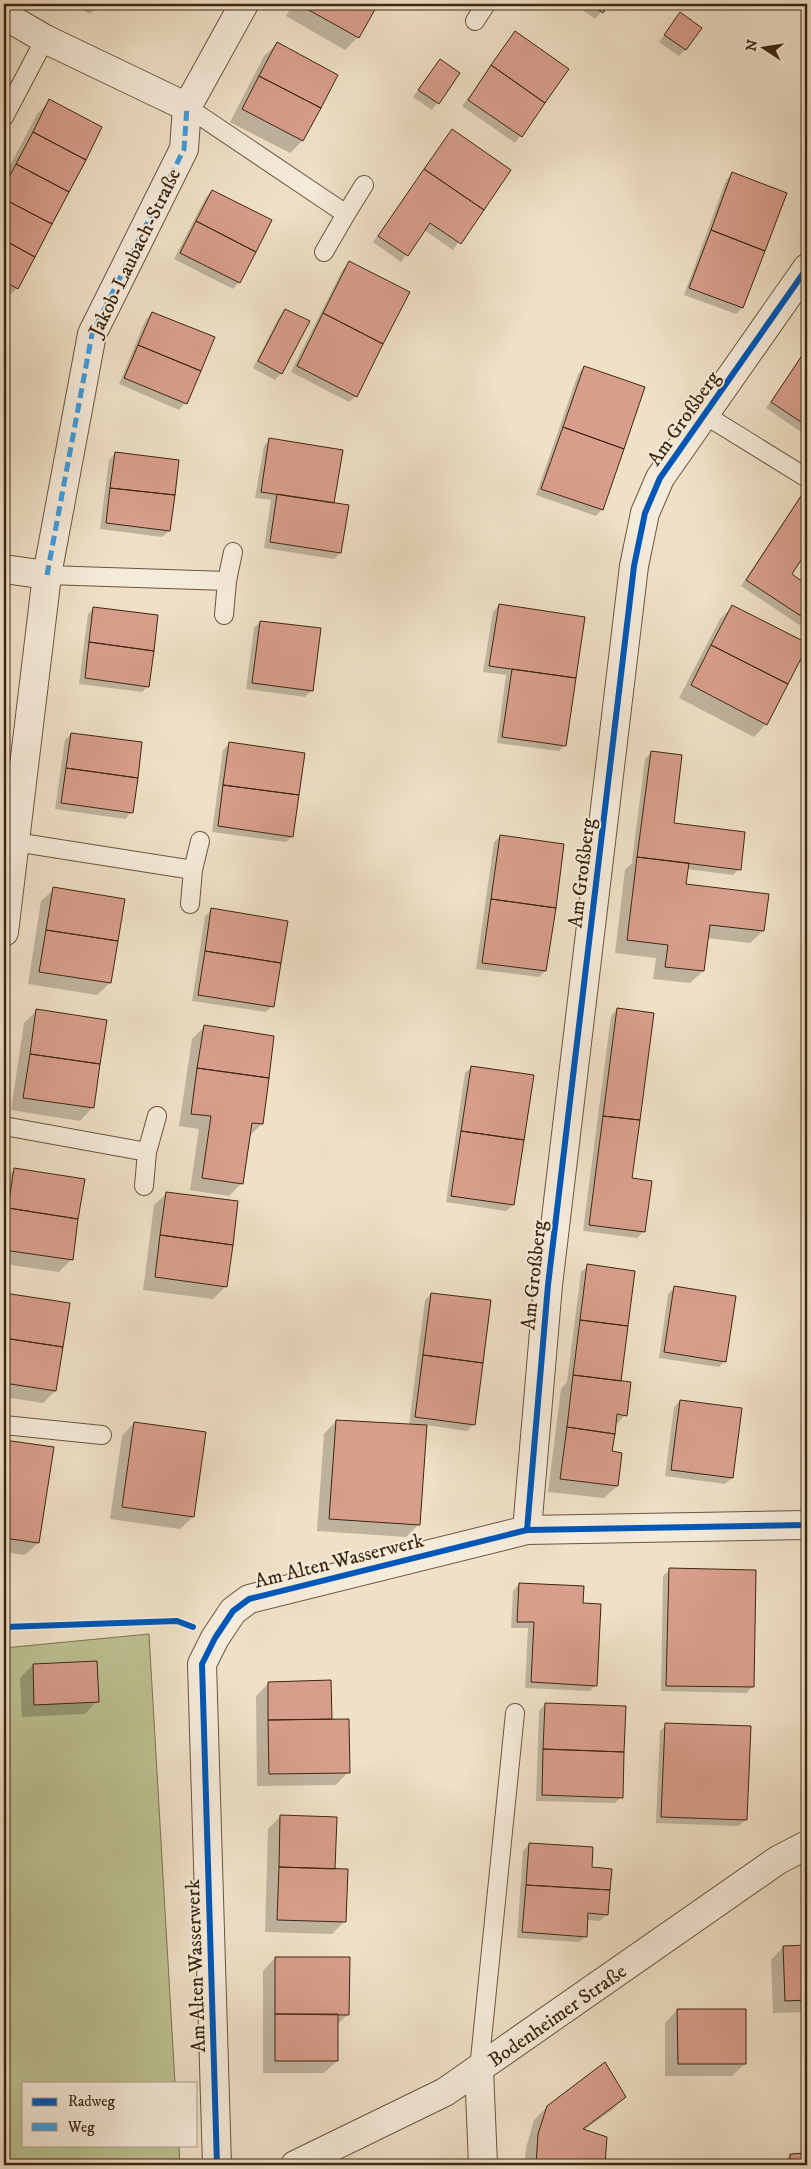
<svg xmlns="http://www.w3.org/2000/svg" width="811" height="2169" font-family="'IM FELL DW Pica',serif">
	<rect width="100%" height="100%" fill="#efe0c6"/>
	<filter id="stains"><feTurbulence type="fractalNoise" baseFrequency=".004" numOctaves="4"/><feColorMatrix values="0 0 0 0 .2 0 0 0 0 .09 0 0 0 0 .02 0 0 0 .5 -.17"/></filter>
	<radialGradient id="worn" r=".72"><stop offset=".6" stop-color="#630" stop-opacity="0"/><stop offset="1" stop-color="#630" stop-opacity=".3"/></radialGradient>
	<path fill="#bcc192" stroke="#7c7451" d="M149 1634 175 2083H24V2145H179L180 2165H4V1648Z"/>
	<path fill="#0003" d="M72 4H101L90 14Z
		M293 4H376L358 37 345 50 286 16Z
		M574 4H608L595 19Z
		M680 14 685 50 679 56 659 42Z
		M515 33 568 69 515 143 462 106Z
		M277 44 302 141 290 153 230 122 264 56Z
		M440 60 458 73 432 110 413 97Z
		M50 101 17 288 4 301V177L37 114Z
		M452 131 509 170 453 250 424 230 401 262 373 242Z
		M732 174 742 308 736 314 684 295 726 180Z
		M212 191 239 282 233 289 174 259 206 197Z
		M350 262 356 396 349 402 291 372 343 269Z
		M285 310 281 373 275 380 253 368 279 317Z
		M152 313 185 403 179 410 119 384 146 319Z
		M807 348V436L766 408Z
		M584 367 602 509 596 516 536 495 578 374Z
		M270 439 333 504 340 553 334 559 264 548 271 500 255 498 264 446Z
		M116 453 169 531 162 537 100 529 109 460Z
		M805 492 807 493V549L790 575 807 586V630L741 586 799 498Z
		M499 605 565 745 559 751 497 743 506 675 483 672 493 612Z
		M733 606 807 644 766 724 754 737 679 698 720 619Z
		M94 608 148 686 142 692 79 684 88 614Z
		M260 622 312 690 305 697 246 689 254 628Z
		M71 734 132 812 125 819 55 809 65 740Z
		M230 743 292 836 286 842 212 832 223 750Z
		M651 752 672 824 739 869 733 875 687 869 685 885 763 931 750 943 707 938 703 971 690 983 653 979 656 958 615 953 625 870 633 862H632L645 759Z
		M501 836 545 971 539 977 476 969 494 842Z
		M54 889 110 983 97 995 28 984 41 901Z
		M212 910 272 1006 266 1012 192 1001 205 916Z
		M617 1009 631 1179 644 1231 637 1238 583 1231 611 1016Z
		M37 1010 106 1021 92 1108 80 1121 11 1110 24 1023Z
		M205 1026 262 1124 249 1136 242 1183 229 1196 190 1190 199 1129 179 1126 192 1039Z
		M472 1067 513 1205 506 1211 446 1202 465 1073Z
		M15 1169 71 1260 59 1272 4 1264V1180Z
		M167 1193 226 1286 213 1299 143 1290 154 1205Z
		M588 1266 619 1382 625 1415 614 1427 611 1453 617 1486 604 1498 548 1492 561 1389 567 1382 581 1272Z
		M675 1287 725 1361 719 1367 659 1358 668 1294Z
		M431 1294 474 1424 467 1431 426 1425 419 1524 406 1537 317 1531 324 1434 336 1421 409 1425 425 1300Z
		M4 1295 68 1304 55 1391 43 1403 4 1397Z
		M680 1401 741 1409 732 1478 725 1484 665 1476 674 1407Z
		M134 1423 193 1517 180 1529 110 1519 122 1436Z
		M4 1441 52 1448 38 1543 25 1555 4 1552Z
		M670 1569 752 1687 746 1693 661 1691 663 1576Z
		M519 1584 582 1604 596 1685 590 1691 525 1688 528 1628H511L513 1591Z
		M33 1665 97 1701 85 1714 22 1717 20 1678Z
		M330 1682 331 1720 348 1772 336 1785 257 1786 256 1696 269 1683Z
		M545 1704 621 1797 615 1803 536 1801 539 1711Z
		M666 1725 746 1819 739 1826 656 1823 660 1731Z
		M281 1816 334 1870 345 1921 332 1934 265 1932 268 1829Z
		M529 1844 590 1869 607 1914 600 1921 587 1920 586 1936 579 1942 517 1938 523 1851Z
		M807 1946V2012L773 2013 771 1960 783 1947Z
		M275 1958 348 2014 337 2025V2061L324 2073H263V1971Z
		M677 2010 745 2064 732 2076H665V2023Z
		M625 2097 612 2110 584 2130 606 2138 604 2165H524L526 2148 534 2120 547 2107Z
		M807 2154V2165H780L790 2155Z"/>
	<path fill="#d89e8c" stroke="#3d2710" d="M298 4H378L359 38Z
		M589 4H609L603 13Z
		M680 12 702 28 686 50 664 35Z
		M515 31 569 69 545 103 491 65Z
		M277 42 338 75 321 108 259 76Z
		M440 59 460 73 439 104 418 90Z
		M491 65 545 103 522 137 468 100Z
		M259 76 321 108 303 141 242 109Z
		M49 99 102 127 86 160 33 132Z
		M452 129 511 170 484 210 424 169Z
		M33 132 86 160 69 192 16 164Z
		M16 164 69 192 52 224 4 199V187Z
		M424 169 484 210 461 244 430 223 408 256 378 236Z
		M732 172 787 193 765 251 711 230Z
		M212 190 272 220 256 252 196 221Z
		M4 199 52 224 35 257 4 240Z
		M196 221 256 252 240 283 180 253Z
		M711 230 765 251 743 308 689 288Z
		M4 240 35 257 18 289 4 281Z
		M349 261 410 292 383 344 323 313Z
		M285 309 310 321 282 374 258 361Z
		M152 312 215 337 201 371 138 345Z
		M323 313 383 344 357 397 297 366Z
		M138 345 201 371 187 404 124 378Z
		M807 348V426L771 402Z
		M584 366 645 387 624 449 563 427Z
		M563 427 624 449 603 510 541 489Z
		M269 438 343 450 334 503 261 492Z
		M115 452 179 460 175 495 110 488Z
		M110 488 175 495 170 531 106 523Z
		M805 490 807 492V551L792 574 807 585V620L746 580Z
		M277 494 349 505 341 553 270 542Z
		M499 604 585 617 576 678 489 666Z
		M732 605 807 643V647L788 684 711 645Z
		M93 607 158 615 154 651 89 642Z
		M260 621 321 628 313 691 252 683Z
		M89 642 154 651 149 687 85 678Z
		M711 645 788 684 767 725 691 685Z
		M512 669 576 678 566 746 502 737Z
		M71 733 142 742 138 778 66 768Z
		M229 742 305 753 299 795 223 785Z
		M651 751 682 755 674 823 745 832 741 870 637 857Z
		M66 768 138 778 133 813 61 803Z
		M223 785 299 795 293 837 218 826Z
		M500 835 564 844 556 908 491 899Z
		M637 857 689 863 686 884 769 894 764 931 710 925 704 971 665 967 668 945 627 940Z
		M53 887 125 899 118 941 46 930Z
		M491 899 556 908 546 971 482 963Z
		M211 908 288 921 281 963 205 951Z
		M46 930 118 941 111 983 39 972Z
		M205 951 281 963 274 1007 198 995Z
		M617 1008 654 1013 640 1120 603 1116Z
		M36 1009 107 1020 100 1064 30 1054Z
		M204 1025 274 1036 269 1078 197 1068Z
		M30 1054 100 1064 94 1108 23 1098Z
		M471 1066 534 1075 524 1140 461 1131Z
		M197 1068 269 1078 263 1124 252 1123 243 1184 202 1178 211 1116 191 1114Z
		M603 1116 640 1120 632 1178 652 1181 645 1232 589 1225Z
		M461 1131 524 1140 514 1205 451 1196Z
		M14 1168 85 1179 78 1219 8 1208Z
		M166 1192 238 1201 233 1245 160 1235Z
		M8 1208 78 1219 73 1260 4 1250Z
		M160 1235 233 1245 227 1287 155 1277Z
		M587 1264 635 1271 628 1326 580 1320Z
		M674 1286 736 1296 726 1362 664 1352Z
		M4 1293 70 1303 63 1347 4 1338Z
		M431 1293 491 1300 483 1363 423 1355Z
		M580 1320 628 1326 621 1381 573 1375Z
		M4 1338 63 1347 56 1391 4 1383Z
		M423 1355 483 1363 475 1425 415 1417Z
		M573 1375 631 1382 627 1416 617 1414 615 1434 567 1427Z
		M680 1400 742 1408 733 1478 671 1470Z
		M336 1420 427 1425 420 1525 329 1519Z
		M134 1422 206 1432 194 1517 122 1507Z
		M567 1427 615 1434 612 1451 622 1453 618 1486 560 1479Z
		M4 1440 54 1447 39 1543 4 1538Z
		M669 1568 756 1570 754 1687 666 1686Z
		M519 1583 584 1586 583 1603 601 1604 597 1686 531 1682 534 1622H517Z
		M97 1661 99 1702 34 1705 33 1664Z
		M331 1680 332 1719 268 1720V1682Z
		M545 1703 626 1706 624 1752 543 1749Z
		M349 1719 350 1773 269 1774 268 1720Z
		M665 1723 751 1726 747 1820 661 1817Z
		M543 1749 624 1752 623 1798 542 1795Z
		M280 1815 337 1817 335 1869 279 1867Z
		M529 1843 593 1847 592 1867 612 1869 610 1890 526 1885Z
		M279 1867 348 1869 346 1922 277 1920Z
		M526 1885 610 1890 608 1915 588 1913 587 1937 522 1932Z
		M807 1945V2000L785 2001 783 1946Z
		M275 1957H350L349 2015 275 2014Z
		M677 2009H746V2064H678Z
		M275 2014H338V2061H275Z
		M605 2062 626 2097 583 2129 607 2137 605 2165H536L538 2134 547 2106Z
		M807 2153V2165H790V2154Z"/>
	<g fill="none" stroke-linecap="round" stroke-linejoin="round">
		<defs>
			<path id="service" d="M475 21 486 4
				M187 107 346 214 364 185
				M4 117 45 39
				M324 252 346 214
				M705 415 807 478
				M47 575 227 581 233 552
				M224 615 227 581
				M15 842 193 870 200 841
				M190 904 193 870
				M4 1126 147 1152
				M144 1186 147 1152 157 1116
				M4 1425 102 1435
				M479 2069 515 1713"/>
			<path id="minor" d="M4 15 45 39 187 107
				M4 569 47 575
				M4 932 47 575 92 334 184 149 187 107 244 4
				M527 1530 548 1285 634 566 645 513 660 478 807 268
				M479 2069 483 2165
				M217 2165 202 1664 215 1638 233 1611 249 1599 527 1530 807 1525
				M295 2165 445 2092 778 1860 807 1845"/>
		</defs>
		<use href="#service" stroke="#6a553e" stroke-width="20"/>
		<use href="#minor" stroke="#6a553e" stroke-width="30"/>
		<use href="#service" stroke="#f5ebda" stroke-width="18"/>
		<use href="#minor" stroke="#f5ebda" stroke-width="28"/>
		<path stroke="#3f9cde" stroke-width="5" stroke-dasharray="10 5" stroke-linecap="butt" d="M47 575 92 334 184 149 187 107"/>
		<defs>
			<path id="cycleway" d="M527 1530 548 1285 634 566 645 513 660 478 807 268
				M4 1627 177 1621 193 1627
				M217 2165 202 1664 215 1638 233 1611 249 1599 527 1530 807 1525"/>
		</defs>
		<use href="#cycleway" stroke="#f5ebda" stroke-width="9"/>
		<use href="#cycleway" stroke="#0057b8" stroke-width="6"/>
	</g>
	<g text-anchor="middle" stroke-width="4" stroke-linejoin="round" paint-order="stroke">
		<g font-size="20" fill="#3d2710" stroke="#f5ebda">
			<text transform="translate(134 252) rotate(-64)" y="7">Jakob-Laubach-Straße</text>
			<text transform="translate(683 418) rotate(-55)" y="7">Am Großberg</text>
			<text transform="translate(581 873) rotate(-83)" y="7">Am Großberg</text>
			<text transform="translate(533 1275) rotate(-84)" y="7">Am Großberg</text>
			<text transform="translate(339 1560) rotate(-14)" y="7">Am Alten Wasserwerk</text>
			<text transform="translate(195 1966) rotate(-92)" y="7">Am Alten Wasserwerk</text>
			<text transform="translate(557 2015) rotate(-35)" y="7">Bodenheimer Straße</text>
		</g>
	</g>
	<rect width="811" height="2169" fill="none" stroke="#efe0c6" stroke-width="20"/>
	<rect x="5" y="5" width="801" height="2159" fill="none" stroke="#3d2710" stroke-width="2.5"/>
	<rect x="10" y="10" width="791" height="2149" fill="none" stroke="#3d2710"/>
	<rect x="22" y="2082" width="175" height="65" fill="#f5ebda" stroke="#ab9d89"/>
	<rect x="32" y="2098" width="25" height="8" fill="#0057b8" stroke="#ab9d89"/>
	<text x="68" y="2106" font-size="15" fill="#3d2710">Radweg</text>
	<rect x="32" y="2123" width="25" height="8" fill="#3f9cde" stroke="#ab9d89"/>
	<text x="68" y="2132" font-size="15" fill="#3d2710">Weg</text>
	<g transform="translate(764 48) rotate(282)" stroke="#f5ebda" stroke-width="4" paint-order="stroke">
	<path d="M0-4L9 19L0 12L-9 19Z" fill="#3d2710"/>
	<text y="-8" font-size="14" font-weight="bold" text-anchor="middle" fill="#3d2710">N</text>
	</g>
	<rect width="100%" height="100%" filter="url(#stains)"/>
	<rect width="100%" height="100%" fill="url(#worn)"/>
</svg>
